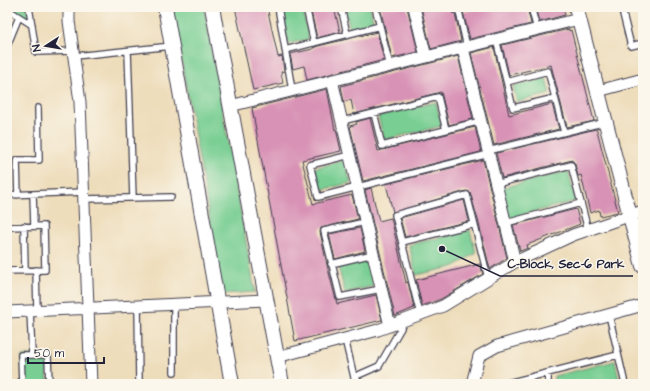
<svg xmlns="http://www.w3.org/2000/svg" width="650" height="391" font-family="'Architects Daughter',sans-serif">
	<rect width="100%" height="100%" fill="#fbf7ec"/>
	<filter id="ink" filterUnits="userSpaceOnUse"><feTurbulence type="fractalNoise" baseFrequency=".025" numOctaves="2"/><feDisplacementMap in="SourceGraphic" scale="8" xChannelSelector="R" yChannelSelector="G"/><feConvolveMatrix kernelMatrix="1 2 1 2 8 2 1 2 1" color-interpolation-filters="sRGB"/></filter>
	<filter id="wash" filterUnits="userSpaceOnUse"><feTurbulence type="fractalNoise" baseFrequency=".012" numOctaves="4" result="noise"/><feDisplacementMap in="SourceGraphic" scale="16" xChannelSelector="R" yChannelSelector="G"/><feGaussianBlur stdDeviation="0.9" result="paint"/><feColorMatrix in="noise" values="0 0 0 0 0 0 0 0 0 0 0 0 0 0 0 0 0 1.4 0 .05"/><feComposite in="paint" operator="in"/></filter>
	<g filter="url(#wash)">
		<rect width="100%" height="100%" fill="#edb"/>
		<path fill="#78ce93" stroke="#4d7867" d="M7 7H28L31 23Z
			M172 7H204L255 292 223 294Z
			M282 7H302L309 39 288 44Z
			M344 7H370L374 24 350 29Z
			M546 78 550 94 517 102 513 86Z
			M436 102 442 126 384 140 378 116Z
			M345 160 351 183 320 190 315 168Z
			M568 171 576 201 510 218 502 188Z
			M470 230 476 253 453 267 416 275 409 245Z
			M368 259 374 286 345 293 338 266Z
			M47 355 48 384H23L22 356Z
			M615 361 620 384H554V376Z"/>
		<g id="blocks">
			<path fill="#d892b5" d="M235 7H267L278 57 282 56 284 71 281 72 283 83 253 90Z
				M310 7H334L340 32 317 38Z
				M380 7H407L418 52 392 58Z
				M421 7H451L453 14 455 13 461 41 431 49Z
				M483 7H527L531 24 470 39 463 12Z
				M535 7H563L565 15 539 22Z
				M569 29V31L571 30 594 121 567 127 551 65 509 75 502 45Z
				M377 32 384 60 307 80 304 66 293 69 290 54 313 49V48L318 46Z
				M494 47 509 115 552 104 559 129 494 145 471 53Z
				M458 56 473 119 449 125 441 92 354 114 351 100 344 102 341 86Z
				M327 89 335 130 336 129 341 151 302 160 313 204 352 195 358 219 321 228 320 232 327 265 337 304 376 295 382 320 295 341 252 108Z
				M370 118 378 151 475 127 481 152 363 181 350 126 357 124 356 122Z
				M596 129 597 130 618 212 600 216 599 210 590 213 581 175 578 176 575 164 572 160 502 178 496 153Z
				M483 160 507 258 490 269 478 220 470 192 466 191 393 212 386 184Z
				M371 188 379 221 391 218 406 283 408 282 414 308 395 316 365 190Z
				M464 200 469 221 405 237 400 218Z
				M576 209 580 224 527 245 528 248 520 251 513 225Z
				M360 228 365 251 335 259 329 234Z
				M480 264 483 274 441 299 422 306 416 280Z"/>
		</g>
	</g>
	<g filter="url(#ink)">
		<use href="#blocks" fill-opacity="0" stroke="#413e4e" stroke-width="1"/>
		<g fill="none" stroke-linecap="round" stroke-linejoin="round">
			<defs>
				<path id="service" d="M29 7 36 52 74 51
					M278 7 292 90
					M306 7 314 43
					M341 7 347 34
					M375 7 390 66
					M458 7 467 47
					M531 7 537 29
					M634 7 622 10 631 46 643 43
					M7 9 32 25
					M496 39 513 108 555 98
					M7 46 19 17
					M285 50 380 26
					M128 51 133 198
					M75 56 172 46
					M507 82 548 71 564 132
					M374 113 382 146 481 121
					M342 121 438 97 446 130
					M488 151 606 122
					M350 155 310 165 318 197 489 154
					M496 184 571 165 588 230
					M33 194 34 226
					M7 195 84 192
					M18 195 17 160H39L38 108
					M84 199 171 197
					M365 222 324 231 340 297 381 289
					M506 223 581 203
					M24 226 25 270
					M7 227 44 226 45 270 7 271
					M402 242 474 224
					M331 264 373 254
					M36 270 37 310
					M138 306 139 384
					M30 311 32 355
					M420 314 395 215 467 195 488 278
					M609 315 625 384
					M345 339 354 377 379 366 401 328 400 322
					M174 372V304
					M548 373V384
					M354 377 362 384
					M22 384 21 355H48L49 384
					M504 384 618 355"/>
				<path id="minor" d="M69 7V21L80 102 91 384
					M414 7 426 57
					M463 48 515 262
					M332 80 390 326
					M598 91 643 79
					M230 106 579 19
					M7 312 266 300
					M277 357 378 330 443 306 515 262 573 235 643 211
					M474 384 473 380 479 356 497 346 643 305"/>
				<path id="tertiary" d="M165 7 232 384
					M212 7 282 384
					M576 7 643 266"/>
			</defs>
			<use href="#service" stroke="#413e4e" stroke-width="8"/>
			<use href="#minor" stroke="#413e4e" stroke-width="13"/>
			<use href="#tertiary" stroke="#413e4e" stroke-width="16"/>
			<use href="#service" stroke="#fff" stroke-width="5.5"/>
			<use href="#minor" stroke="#fff" stroke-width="11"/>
			<use href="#tertiary" stroke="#fff" stroke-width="14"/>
		</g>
	</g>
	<path fill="none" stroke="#22223b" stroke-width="1.5" d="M442 249L500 276H633"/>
	<circle fill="#22223b" stroke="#fbf7ec" stroke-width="1.5" cx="442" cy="249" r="4"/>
	<g font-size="12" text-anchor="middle" font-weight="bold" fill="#22223b" stroke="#fbf7ec" stroke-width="3" stroke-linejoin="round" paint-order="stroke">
		<text x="566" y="268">C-Block, Sec-6 Park</text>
	</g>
	<rect width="650" height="391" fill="none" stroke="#fbf7ec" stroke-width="24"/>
	<g transform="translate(46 46) rotate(258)" stroke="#fbf7ec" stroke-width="3" paint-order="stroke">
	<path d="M0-3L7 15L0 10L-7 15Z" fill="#22223b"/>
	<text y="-6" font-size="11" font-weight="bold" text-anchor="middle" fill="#22223b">N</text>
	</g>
	<path d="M28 357v6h76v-6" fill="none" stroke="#22223b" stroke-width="2"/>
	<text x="34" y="357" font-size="12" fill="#22223b" stroke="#fbf7ec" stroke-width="3" paint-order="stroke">50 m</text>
</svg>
